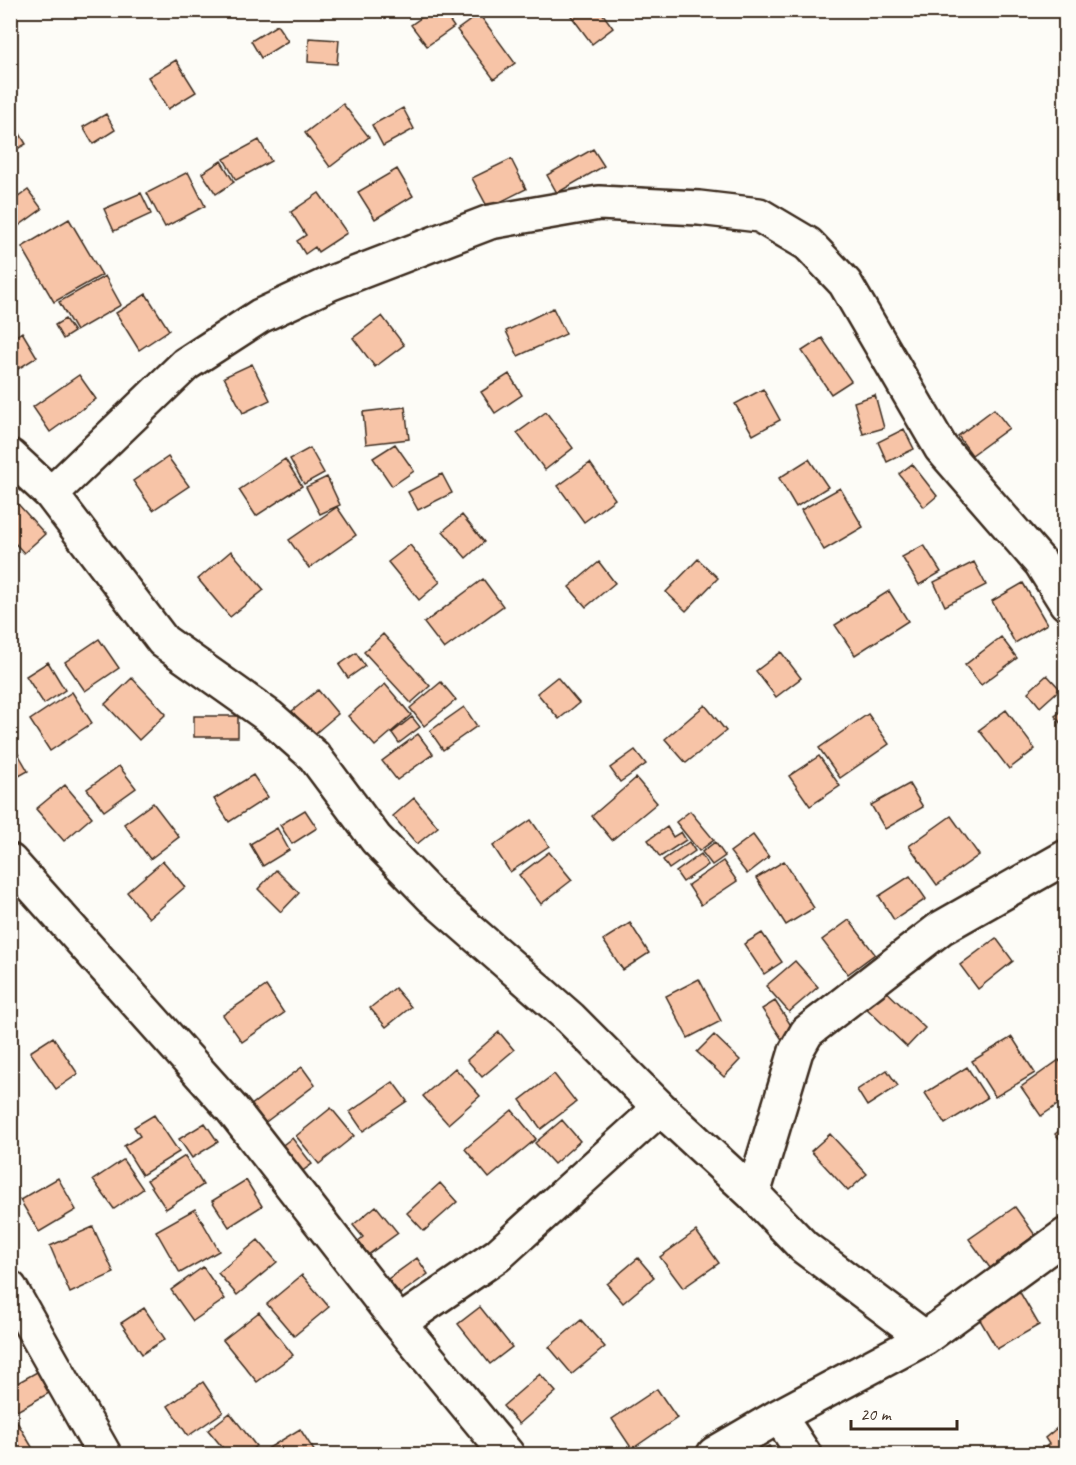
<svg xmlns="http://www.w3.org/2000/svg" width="1076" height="1465" font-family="Caveat,sans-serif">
	<rect width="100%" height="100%" fill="#fdfcf7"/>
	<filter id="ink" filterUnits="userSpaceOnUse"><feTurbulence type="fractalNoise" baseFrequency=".0167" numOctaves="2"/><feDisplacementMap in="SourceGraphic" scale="12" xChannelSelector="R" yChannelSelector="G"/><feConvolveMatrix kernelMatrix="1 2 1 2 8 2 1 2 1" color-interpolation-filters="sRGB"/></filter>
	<g filter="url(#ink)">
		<path fill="#f7c4a7" stroke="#3b2a1e" stroke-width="1.5" d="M432 10H442L454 27 427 46 411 25Z
			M572 10H600L613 28 592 44 569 13Z
			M479 14 515 63 494 79 457 30Z
			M277 25 288 41 261 58 251 41Z
			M309 38 339 40 337 64 308 62Z
			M176 60 196 92 168 109 148 77Z
			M343 104 369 137 330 167 305 133Z
			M403 108 414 129 383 146 372 125Z
			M106 114 115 130 93 144 83 127Z
			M10 117 26 144 10 153Z
			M259 140 271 161 236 180 224 159Z
			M593 149 604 166 557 193 547 175Z
			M511 159 526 189 488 208 472 178Z
			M221 161 234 182 216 194 202 173Z
			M397 169 413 196 375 219 358 192Z
			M188 172 205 206 165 227 147 193Z
			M28 190 42 209 10 232V203Z
			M141 193 151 214 114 231 104 209Z
			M319 193 347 233 318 252 315 247 305 254 297 241 306 235 291 212Z
			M69 219 102 275 54 302 22 247Z
			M105 276 121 305 76 331 59 302Z
			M146 294 169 330 139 350 116 313Z
			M553 308 566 334 518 356 506 331Z
			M382 316 404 345 375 367 353 338Z
			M65 319 74 332 63 339 55 325Z
			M22 332 37 357 10 374V340Z
			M822 338 851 381 831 394 802 351Z
			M252 364 270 400 243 413 224 377Z
			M509 374 522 395 495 413 481 392Z
			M79 375 96 399 50 432 33 407Z
			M763 389 780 420 753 435 735 404Z
			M875 395 884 428 863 434 854 402Z
			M405 407 409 439 366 444 363 412Z
			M994 409 1009 428 972 455 958 436Z
			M546 412 573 448 545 470 517 433Z
			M904 429 914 449 887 462 878 442Z
			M395 444 414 471 392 486 373 458Z
			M310 448 324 473 304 484 290 459Z
			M168 457 189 486 153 510 133 481Z
			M285 459 302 486 256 516 239 490Z
			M809 459 828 487 796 507 779 478Z
			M590 463 615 499 584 522 558 486Z
			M912 464 937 496 924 507 899 474Z
			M442 474 452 493 418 510 408 492Z
			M327 477 340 505 320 514 306 487Z
			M840 488 863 527 824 550 801 510Z
			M18 504 45 534 24 553 10 538V510Z
			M337 507 356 535 309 568 289 540Z
			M462 515 484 542 466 558 443 531Z
			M410 545 440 582 419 600 388 562Z
			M924 545 941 572 919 585 902 557Z
			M231 551 264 590 230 617 198 579Z
			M698 559 718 578 686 611 666 592Z
			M599 562 615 583 586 607 569 587Z
			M974 562 986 585 945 606 934 582Z
			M483 579 503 606 444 649 424 623Z
			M1023 583 1047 624 1015 643 992 601Z
			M889 591 908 621 855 655 835 625Z
			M383 634 430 686 411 703 364 652Z
			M1001 637 1017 658 981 685 965 665Z
			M99 639 119 668 85 691 65 662Z
			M781 652 801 678 776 697 756 671Z
			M356 653 365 666 348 678 339 665Z
			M48 662 65 690 44 704 26 676Z
			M1047 675 1060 689 1040 707 1028 692Z
			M557 677 579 703 559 719 537 693Z
			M132 678 166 714 139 740 105 704Z
			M441 682 456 700 424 726 410 708Z
			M385 684 411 715 375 746 348 716Z
			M318 690 338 714 312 736 292 711Z
			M72 692 92 723 50 751 30 720Z
			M705 705 726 731 686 763 665 739Z
			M464 707 477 726 443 750 430 731Z
			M1066 708V730L1055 716Z
			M1006 710 1035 749 1009 769 979 730Z
			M868 714 889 744 840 778 819 748Z
			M194 716H238V737H194Z
			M412 717 420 727 399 743 392 733Z
			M418 734 433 754 397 780 382 761Z
			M16 750 28 771 10 781V754Z
			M635 750 646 764 620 782 610 768Z
			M819 756 840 786 810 806 789 776Z
			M119 766 136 788 104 811 87 789Z
			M253 775 268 797 229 822 214 799Z
			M636 778 657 803 612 840 592 816Z
			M909 784 923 807 885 829 871 805Z
			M65 785 92 817 64 841 36 809Z
			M414 798 438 827 417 844 393 816Z
			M153 803 179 837 150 859 124 824Z
			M305 810 317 828 292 844 280 825Z
			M690 811 714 840 699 851 676 822Z
			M951 816 979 855 937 885 909 846Z
			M531 820 549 846 510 872 493 846Z
			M667 827 673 837 681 832 686 840 660 857 648 840Z
			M277 828 289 850 263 866 250 844Z
			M753 835 769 857 747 874 730 852Z
			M689 842 695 851 669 869 663 860Z
			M715 842 725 856 712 865 702 852Z
			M549 852 572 880 541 904 519 875Z
			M701 854 708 865 683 882 676 872Z
			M163 861 185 887 149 918 127 892Z
			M723 861 737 881 701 905 688 885Z
			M784 861 814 908 786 925 756 878Z
			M276 870 299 893 281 912 258 889Z
			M910 876 926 899 894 920 879 896Z
			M849 920 875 954 848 974 822 940Z
			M630 923 649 953 623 970 603 940Z
			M762 933 782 962 764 974 744 944Z
			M996 938 1013 961 978 989 960 965Z
			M1066 944V965L1056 950Z
			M795 961 818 987 789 1012 766 986Z
			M699 979 721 1021 688 1038 666 996Z
			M266 986 284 1013 242 1042 223 1015Z
			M881 986 925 1028 907 1047 863 1005Z
			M395 988 411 1007 386 1027 370 1008Z
			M775 1001 796 1033 783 1041 762 1009Z
			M499 1032 514 1050 482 1077 467 1060Z
			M714 1035 740 1060 724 1077 697 1052Z
			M53 1037 78 1074 56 1089 30 1052Z
			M1012 1037 1035 1073 995 1097 972 1061Z
			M1059 1060 1066 1069V1099L1041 1116 1021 1087Z
			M302 1067 315 1085 263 1124 250 1106Z
			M967 1067 987 1098 945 1124 925 1093Z
			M455 1068 480 1096 448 1124 423 1096Z
			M887 1070 898 1086 867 1106 857 1090Z
			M554 1074 576 1102 541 1129 520 1100Z
			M393 1082 407 1101 363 1131 350 1112Z
			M331 1108 354 1136 319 1164 296 1136Z
			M512 1110 536 1139 489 1178 465 1149Z
			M154 1115 179 1152 142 1175 124 1146 140 1136 134 1127Z
			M562 1120 580 1141 554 1164 535 1143Z
			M205 1123 218 1142 192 1158 179 1139Z
			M1066 1125V1145L1055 1134Z
			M830 1134 867 1174 848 1191 811 1151Z
			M292 1138 312 1164 290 1180 271 1154Z
			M185 1156 203 1185 166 1209 147 1180Z
			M123 1160 143 1189 114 1209 93 1180Z
			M58 1178 76 1210 39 1232 20 1200Z
			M246 1180 262 1206 229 1227 212 1201Z
			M440 1183 457 1202 424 1231 407 1213Z
			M376 1206 398 1233 365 1257 355 1244 363 1237 353 1225Z
			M1015 1207 1035 1235 990 1268 969 1239Z
			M195 1209 219 1251 180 1273 156 1231Z
			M93 1227 114 1273 70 1293 50 1246Z
			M696 1231 719 1263 683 1288 660 1257Z
			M258 1240 277 1262 237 1295 218 1273Z
			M417 1258 428 1274 400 1294 388 1279Z
			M638 1258 654 1277 623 1303 607 1284Z
			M203 1267 225 1299 193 1321 171 1290Z
			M302 1275 329 1307 294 1336 267 1304Z
			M1066 1275V1291L1058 1281Z
			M1018 1289 1039 1325 997 1349 976 1313Z
			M480 1307 512 1347 490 1364 458 1324Z
			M144 1308 165 1339 142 1354 121 1323Z
			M259 1312 293 1355 257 1382 223 1340Z
			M581 1320 605 1347 572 1374 549 1347Z
			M46 1367 58 1388 17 1411 10 1400V1387Z
			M540 1374 556 1392 519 1424 503 1406Z
			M203 1382 223 1412 188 1436 168 1406Z
			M657 1389 677 1418 632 1449 612 1419Z
			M11 1412 35 1452 30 1454H10Z
			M230 1413 256 1446 246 1454H228L208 1430Z
			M1057 1428 1061 1434 1066 1430V1454H1037L1049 1444 1045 1438Z
			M300 1429 315 1452 270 1454 267 1449Z
			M769 1446 775 1454H756Z"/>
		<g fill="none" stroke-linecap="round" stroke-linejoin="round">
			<defs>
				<path id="minor" d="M10 456 51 494 163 641 270 717 314 756 376 839 432 897 570 1018 660 1108 753 1194 804 1247 925 1338
					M51 494 186 364 260 316 331 283 490 222 599 203 699 208 759 215 808 244 845 283 941 448 1041 563 1066 603
					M10 861 232 1109 399 1323 507 1454
					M753 1194 796 1051 807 1032 941 928 1066 857
					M10 1288 104 1454
					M399 1323 498 1255 660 1108
					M779 1416 804 1454
					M714 1454 779 1416 925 1338 1066 1235"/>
			</defs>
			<use href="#minor" stroke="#3b2a1e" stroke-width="38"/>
			<use href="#minor" stroke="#fdfcf7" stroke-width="33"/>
		</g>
	</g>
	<rect width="1076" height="1465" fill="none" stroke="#fdfcf7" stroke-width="36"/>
	<rect x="18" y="18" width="1040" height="1429" fill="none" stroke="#3b2a1e" stroke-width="2" filter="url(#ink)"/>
	<path d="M851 1420v9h106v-9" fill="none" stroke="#3b2a1e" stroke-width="3"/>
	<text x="860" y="1420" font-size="18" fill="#3b2a1e" stroke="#fdfcf7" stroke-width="4.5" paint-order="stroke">20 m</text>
</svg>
